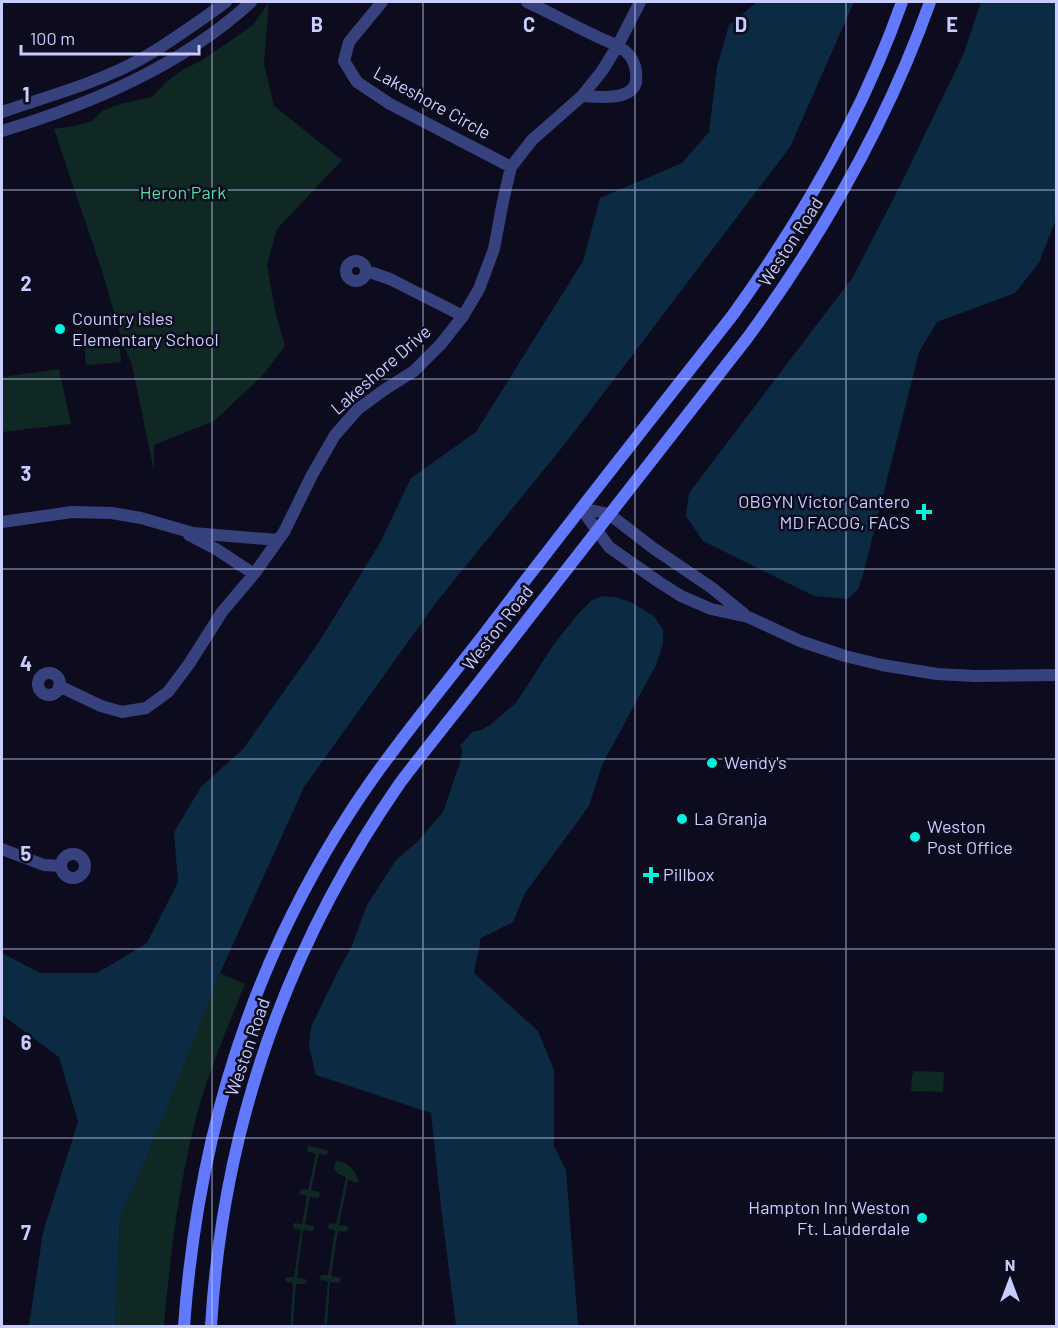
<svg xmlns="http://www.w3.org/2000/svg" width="1058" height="1328" font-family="Barlow,sans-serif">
	<rect width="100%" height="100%" fill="#0c0c1e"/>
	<path fill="#0f2823" d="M269 2 264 63 274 106 342 160 277 229 267 265 275 310 285 346 262 376 214 421 154 445V471L132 365 123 344 104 277 54 129 74 126 92 121 102 111 120 104 152 97 166 82 184 69 201 61 253 25Z
		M119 338 121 362 86 365 84 342Z
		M59 369 71 424 2 432V377Z
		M220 973 245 984C227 1029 207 1075 195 1122 178 1189 170 1258 164 1326H115L120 1217Z
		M914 1071 944 1072 943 1092 911 1091 912 1075Z
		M309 1146 327 1150 328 1153 325 1155 319 1154 311 1190 319 1192 320 1195 318 1198 310 1197 305 1224 313 1226 314 1229 312 1231 303 1230 297 1278 305 1279 307 1281 305 1284H296L293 1326H290L293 1283 287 1282 285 1279 287 1277H294L301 1230 294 1228 293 1226 294 1223 302 1224 307 1196 301 1195 299 1192 302 1189 308 1190 316 1154 307 1151V1148Z
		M338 1161C349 1163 356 1171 359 1183L348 1180 339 1225 347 1226 348 1229 345 1232 338 1231 331 1276 339 1277 341 1280 339 1283 330 1282 327 1326H324L328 1281 321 1280 319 1277 322 1275H328L335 1230 329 1229 327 1226 330 1223 336 1224 346 1177 338 1174 334 1169 335 1162Z"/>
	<path fill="#0c2a42" d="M757 2H854L790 147 568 440 438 600 304 787 220 973 166 1111 120 1217 115 1326H29L43 1232 78 1122 59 1057 2 1015V953L40 973H97L147 943 178 882 174 832 201 787 243 749 319 642 380 543 411 478 476 432 583 261 600 198 682 163 709 132 717 67 729 25Z
		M981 2H1056V219L1039 263 1015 293 937 322 919 352 863 575 858 589 848 599 814 596 703 541 686 516 689 493 853 277 901 184 964 53Z
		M603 596 615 597 630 602 654 616 663 630V644L656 665 602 765 589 806 525 893 513 922 481 938 474 973 538 1031 554 1070V1146L566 1170 578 1326H456L441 1207 431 1113 316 1075 309 1047 311 1027 338 971 351 948 367 905 396 860 417 842 443 812 461 760 462 751 460 746 472 732 481 730 490 725 516 703 554 644 579 613 592 600Z"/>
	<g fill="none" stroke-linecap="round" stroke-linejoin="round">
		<path stroke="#37417d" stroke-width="12" d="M382 2 349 42 344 61 357 82 390 104 511 167
			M527 2C551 13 574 26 598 37 610 43 621 45 630 56 635 63 637 73 636 82 632 101 597 97 582 96
			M346 271a10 10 0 1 1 20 0a10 10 0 1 1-20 0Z
			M367 271 390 279 463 316
			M581 508 609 547 659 582 681 596 711 609 748 617 800 641 845 656 882 665 937 674 975 676 1056 675
			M581 508 609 514 653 548 712 588 744 614
			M2 522 72 512 112 513 141 518 193 533 278 540
			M189 535 216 549 254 574
			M38 684a11 11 0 1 1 22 0a11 11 0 1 1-22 0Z
			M59 686 101 706 122 712 146 708 168 692 189 664 222 612 254 574 284 532 312 475 335 435 358 409 384 390 414 371 441 344 463 316 479 289 494 249 503 201 511 167 532 140 582 96 602 71 618 45 640 2
			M2 849 44 865 61 866
			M61 866a12 12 0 1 1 24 0a12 12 0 1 1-24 0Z"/>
		<path stroke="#37417d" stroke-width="12" d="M2 112C48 96 98 83 141 59 171 42 198 22 226 2
			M2 131C91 104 181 66 251 2"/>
		<path stroke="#6279fd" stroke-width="12" d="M184 1326C194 1190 224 1059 282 935 308 880 339 826 374 777 408 729 446 683 482 637 564 529 648 423 732 316 802 219 862 115 902 2
			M211 1326C223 1127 286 947 400 783 415 763 431 743 446 724 474 689 501 654 528 619 601 525 675 431 748 337 824 233 887 123 930 2"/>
	</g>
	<path fill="none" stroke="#c9cdfe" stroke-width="1.5" stroke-opacity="0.55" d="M212 2V1326M423 2V1326M635 2V1326M846 2V1326M2 190H1056M2 379H1056M2 569H1056M2 759H1056M2 949H1056M2 1138H1056"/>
	<g fill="#02f2df" stroke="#0c0c1e" stroke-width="2">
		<circle cx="60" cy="329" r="6"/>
		<path d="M921 503h6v6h6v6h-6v6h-6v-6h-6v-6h6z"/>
		<circle cx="712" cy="763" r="6"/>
		<circle cx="682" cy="819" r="6"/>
		<circle cx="915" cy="837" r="6"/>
		<path d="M648 866h6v6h6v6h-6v6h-6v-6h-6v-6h6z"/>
		<circle cx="922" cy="1218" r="6"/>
	</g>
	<g text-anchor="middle" stroke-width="5" stroke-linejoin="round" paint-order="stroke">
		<g font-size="18" fill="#c9cdfe" stroke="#0c0c1e">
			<text transform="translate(432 103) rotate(29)" y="6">Lakeshore Circle</text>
			<text transform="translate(791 242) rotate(-57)" y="6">Weston Road</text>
			<text transform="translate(381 370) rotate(-41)" y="6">Lakeshore Drive</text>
			<text transform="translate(498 628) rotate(-52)" y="6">Weston Road</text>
			<text transform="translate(248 1047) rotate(-71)" y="6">Weston Road</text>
		</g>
		<g font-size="18" fill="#57dda4" stroke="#0c0c1e">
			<text x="183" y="199">Heron Park</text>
		</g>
		<g font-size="18" fill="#c9cdfe" stroke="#0c0c1e" text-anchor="start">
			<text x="72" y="325">Country Isles<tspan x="72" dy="21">Elementary School</tspan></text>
			<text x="910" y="508" text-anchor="end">OBGYN Victor Cantero<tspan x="910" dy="21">MD FACOG, FACS</tspan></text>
			<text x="724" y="769">Wendy's</text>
			<text x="694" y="825">La Granja</text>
			<text x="927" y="833">Weston<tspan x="927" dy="21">Post Office</tspan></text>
			<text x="663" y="881">Pillbox</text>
			<text x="910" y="1214" text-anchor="end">Hampton Inn Weston<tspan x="910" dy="21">Ft. Lauderdale</tspan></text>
		</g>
	</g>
	<g font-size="20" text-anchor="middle" font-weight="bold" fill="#c9cdfe" stroke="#0c0c1e" stroke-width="5" stroke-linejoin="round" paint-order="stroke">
		<text x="317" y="32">B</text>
		<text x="529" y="32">C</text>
		<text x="741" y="32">D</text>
		<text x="952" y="32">E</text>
		<text x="26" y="102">1</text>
		<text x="26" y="291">2</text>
		<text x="26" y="481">3</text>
		<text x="26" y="671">4</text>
		<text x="26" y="861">5</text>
		<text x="26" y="1050">6</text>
		<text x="26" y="1240">7</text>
	</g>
	<rect width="1058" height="1328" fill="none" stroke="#c9cdfe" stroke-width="6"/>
	<g transform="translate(1010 1280)" stroke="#0c0c1e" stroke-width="4.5" paint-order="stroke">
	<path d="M0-4.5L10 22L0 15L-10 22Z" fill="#c9cdfe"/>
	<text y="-9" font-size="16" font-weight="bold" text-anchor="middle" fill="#c9cdfe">N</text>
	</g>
	<path d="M21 45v9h178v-9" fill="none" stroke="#c9cdfe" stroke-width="3"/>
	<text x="30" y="45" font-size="18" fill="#c9cdfe" stroke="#0c0c1e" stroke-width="4.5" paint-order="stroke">100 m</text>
</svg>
